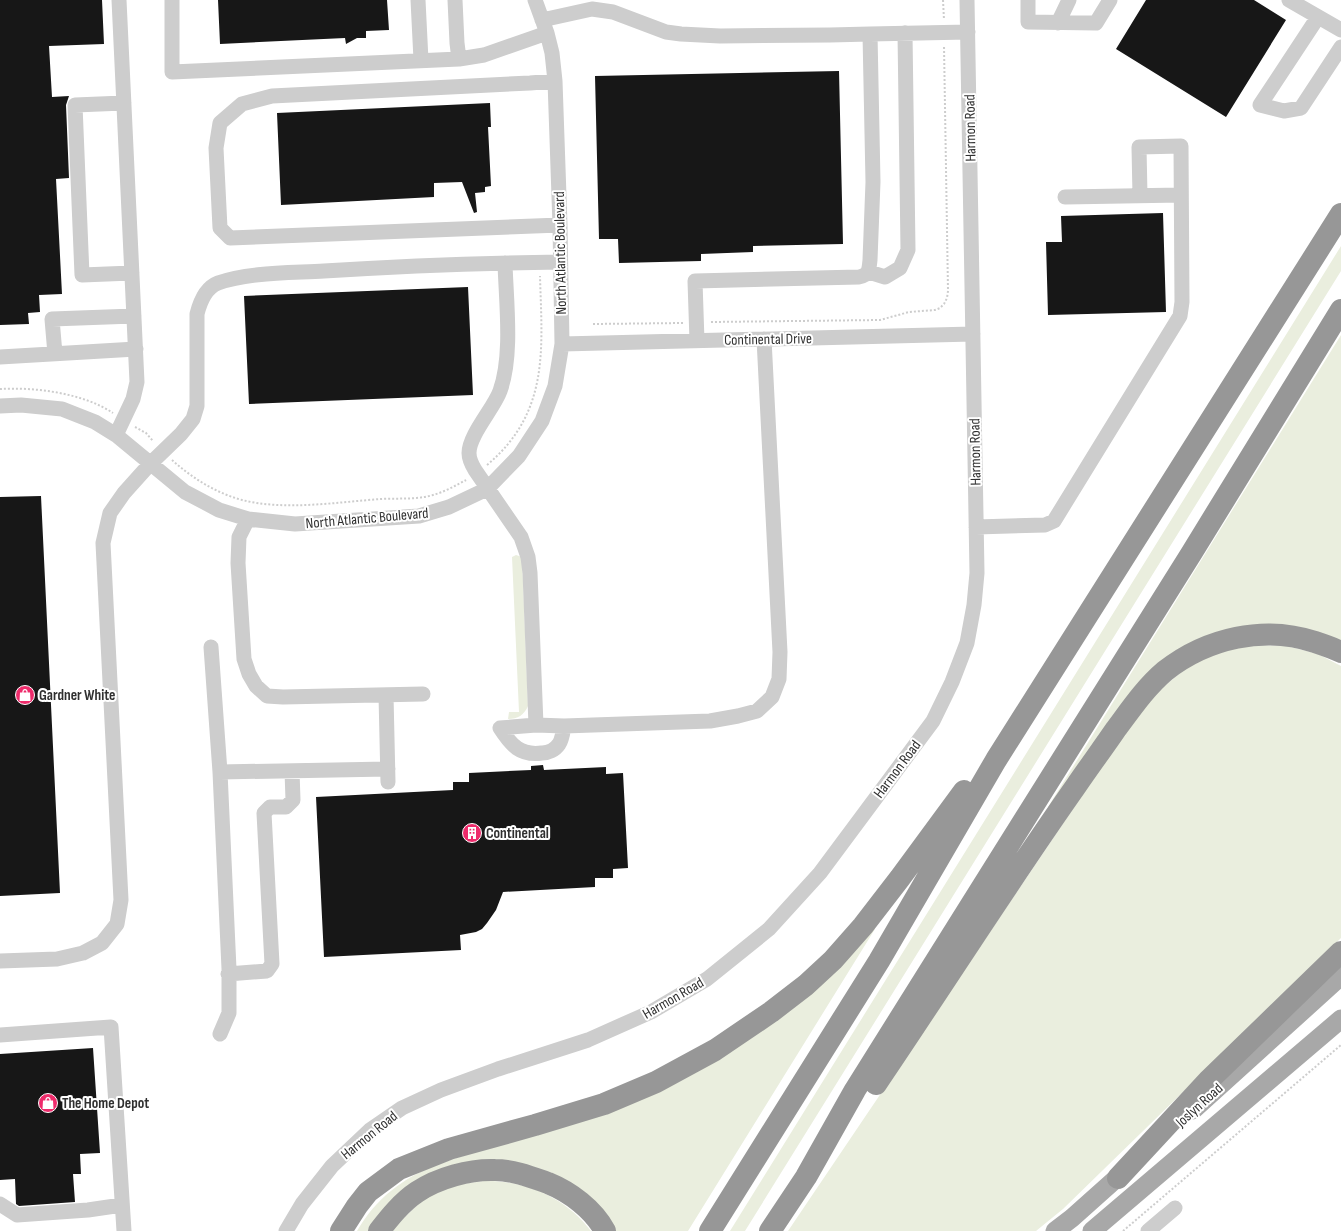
<svg xmlns="http://www.w3.org/2000/svg" width="1341" height="1231" font-family="'Sofia Sans Condensed',sans-serif">
	<rect width="100%" height="100%" fill="#fff"/>
	<path fill="#eaeede" d="M1341 246V271L745 1231H730Z
		M1341 335V646L1199 641 1050 808 1048 807Z
		M516 555 522 557 528 706C524 715 518 719 508 719L509 712H519L512 557Z
		M1253 645 1287 646 1318 654 1341 666V938L1063 1209 1036 1231H788L1145 702 1190 665 1223 651Z
		M872 927 875 929 688 1231H610L598 1214 483 1164 369 1231H357C376 1198 403 1178 438 1164L626 1103Z
		M483 1181C525 1180 565 1197 591 1231H390L426 1197 455 1185Z"/>
	<path fill="#171717" d="M0 0H102L104 44 49 46 52 97 69 96 66 105 69 178 56 179 62 294 39 295 40 312 28 313 29 324 0 325Z
		M218 0H387L389 30 366 31V38H357L346 44 345 38 220 44Z
		M1146 0H1254L1286 20 1226 117 1116 49Z
		M839 71 843 244 753 246V252L701 254V261L619 263 618 239H599L595 76Z
		M490 103 491 127H488L491 186 485 187V192L475 193 477 212 474 213 462 182 434 183V197L281 205 277 113Z
		M1163 213 1166 312 1048 315 1046 242H1062L1061 216Z
		M468 287 473 395 249 404 244 296Z
		M41 496 60 893 0 896V497Z
		M543 765 544 770 606 767V774L623 773 628 868 613 869V878H595V887L503 892 496 910 487 923 482 929 476 932 460 935 461 950 324 957 316 797 453 790V782H469V773L531 770V766Z
		M93 1048 100 1153 80 1154 81 1174H73L75 1202 19 1206 16 1204 15 1179 0 1180V1054Z"/>
	<g fill="none" stroke-linecap="round" stroke-linejoin="round">
		<path stroke="#cdcdcd" stroke-width="2" stroke-dasharray="2 2" stroke-linecap="butt" d="M943 0 944 20
			M711 322 880 320 909 312 935 310 940 308 944 304 947 298 948 291 944 46
			M593 324 684 323
			M0 389C35 387 83 393 113 413
			M135 427 146 433 153 441
			M172 460C192 478 216 493 242 500 285 511 338 502 381 499 399 498 416 500 433 495 444 492 455 486 466 480
			M487 465C550 412 542 349 540 276
			M1123 1231 1341 1045"/>
		<path stroke="#cdcdcd" stroke-width="15" d="M172 0V72L459 59 484 55 547 33
			M418 0 421 60
			M455 0 457 43 459 59
			M1028 0V22L1096 23 1110 0
			M1289 0 1341 30
			M1318 17 1260 105 1284 111 1301 108 1341 47
			M542 20 592 9 613 12 666 32 681 34 720 36 830 35 870 34 873 182 870 260C869 270 869 275 859 277L695 281 697 341
			M1058 23 1069 0
			M870 34 968 32
			M555 81 530 83 272 96 242 104 220 123 216 148 220 228 230 238 560 225
			M124 103 75 105 82 275 132 273
			M1065 197 1181 195
			M505 263C506 301 513 355 500 391 494 408 469 435 469 453 469 459 472 465 475 470L521 537 528 557 530 573 536 725
			M869 272 885 277 900 268 908 250 905 33
			M562 344 973 334
			M55 354 52 319 134 316
			M0 357 136 349
			M0 406 21 405 62 409 95 422 116 435 185 492 219 510 248 519 295 524 419 516 449 507 487 489 519 456 542 421 555 386 562 344 560 225 555 81 552 53 547 33 535 0
			M116 435 133 399 137 382 119 0
			M248 519 239 537 238 563 244 659 249 674 256 686 267 696 283 697 423 694
			M976 527 1045 525 1054 521 1180 316 1182 302 1181 146 1139 147 1140 196
			M211 647 220 772 229 969V1013L220 1034
			M386 695 388 782
			M564 726C563 732 562 740 559 744 555 750 548 753 542 753 520 756 511 745 500 728L536 725 564 726 710 721 738 716 757 711 772 697 779 679 780 652 764 339
			M220 772 388 769
			M0 961 57 959 83 953 102 943 117 924 121 900 103 543 110 513 124 493 150 464 181 434 193 419 197 406V314C200 302 205 288 218 283 248 272 292 273 324 271 402 266 481 263 560 262
			M228 974 267 971 272 964 264 813 270 807H286L293 800 292 771
			M0 1035 111 1027 124 1231
			M0 1204 17 1215 88 1210 122 1205
			M286 1231 302 1204 332 1166 370 1130 402 1108 441 1090 498 1069 588 1040 651 1012 707 979 769 929 820 873 933 721 952 682 967 643 974 605 977 573 967 0
			M1148 1231 1175 1208"/>
		<path stroke="#a8a8a8" stroke-width="19" d="M1193 1110 1341 976
			M1055 1231 1072 1218 1128 1168
			M1092 1231 1341 1019"/>
		<path stroke="#979797" stroke-width="22" d="M876 1084C943 985 1007 884 1076 786 1089 767 1103 748 1116 729 1131 709 1145 688 1165 671 1207 638 1264 625 1315 642 1324 645 1333 648 1341 652
			M1118 1178 1208 1081 1341 952
			M341 1231 357 1206 368 1192 399 1169 449 1149 535 1125 604 1104 656 1082 715 1050 771 1012 806 985 833 960 863 926 900 878 964 791
			M379 1231C390 1217 402 1202 417 1192 438 1178 470 1169 495 1170 513 1170 531 1177 548 1183 570 1192 593 1209 605 1231
			M710 1231 879 961 996 760 1341 214
			M770 1231 806 1177 855 1090 1191 554 1341 310"/>
	</g>
	<defs>
		<symbol id="shop-disc" viewBox="-11 -11 22 22"><circle r="9.5" fill="#ee2b6b" stroke="#fff"/><path d="M-5-2.5h2.3a2.7 3.5 0 0 1 5.4 0H5L5.5 6h-11ZM-1.5-2.5h3a1.5 2.3 0 0 0-3 0Z" fill="#fff"/></symbol>
		<symbol id="building-disc" viewBox="-11 -11 22 22"><circle r="9.5" fill="#ee2b6b" stroke="#fff"/><path d="M-4-6H4V6H1V3H-1V6H-4ZM-2.5-4.3h1.7v1.8h-1.7ZM.8-4.3h1.7v1.8H.8ZM-2.5-1h1.7V.8h-1.7ZM.8-1h1.7V.8H.8Z" fill="#fff"/></symbol>
	</defs>
	<g fill-rule="evenodd">
		<use href="#shop-disc" x="14" y="684" width="22" height="22"/>
		<use href="#building-disc" x="461" y="822" width="22" height="22"/>
		<use href="#shop-disc" x="37" y="1092" width="22" height="22"/>
	</g>
	<g text-anchor="middle" stroke-width="4" stroke-linejoin="round" paint-order="stroke">
		<g font-size="15" fill="#303030" stroke="#fff">
			<text transform="translate(970 128) rotate(-91)" y="5">Harmon Road</text>
			<text transform="translate(560 253) rotate(-91)" y="5">North Atlantic Boulevard</text>
			<text transform="translate(768 339) rotate(-1)" y="5">Continental Drive</text>
			<text transform="translate(975 452) rotate(-91)" y="5">Harmon Road</text>
			<text transform="translate(367 518) rotate(-5)" y="5">North Atlantic Boulevard</text>
			<text transform="translate(897 769) rotate(-53)" y="5">Harmon Road</text>
			<text transform="translate(673 998) rotate(-30)" y="5">Harmon Road</text>
			<text transform="translate(1199 1105) rotate(-42)" y="5">Joslyn Road</text>
			<text transform="translate(369 1135) rotate(-39)" y="5">Harmon Road</text>
		</g>
		<g font-size="15" font-weight="bold" fill="#303030" stroke="#fff" text-anchor="start">
			<text x="39" y="700">Gardner White</text>
			<text x="486" y="838">Continental</text>
			<text x="62" y="1108">The Home Depot</text>
		</g>
	</g>
</svg>
